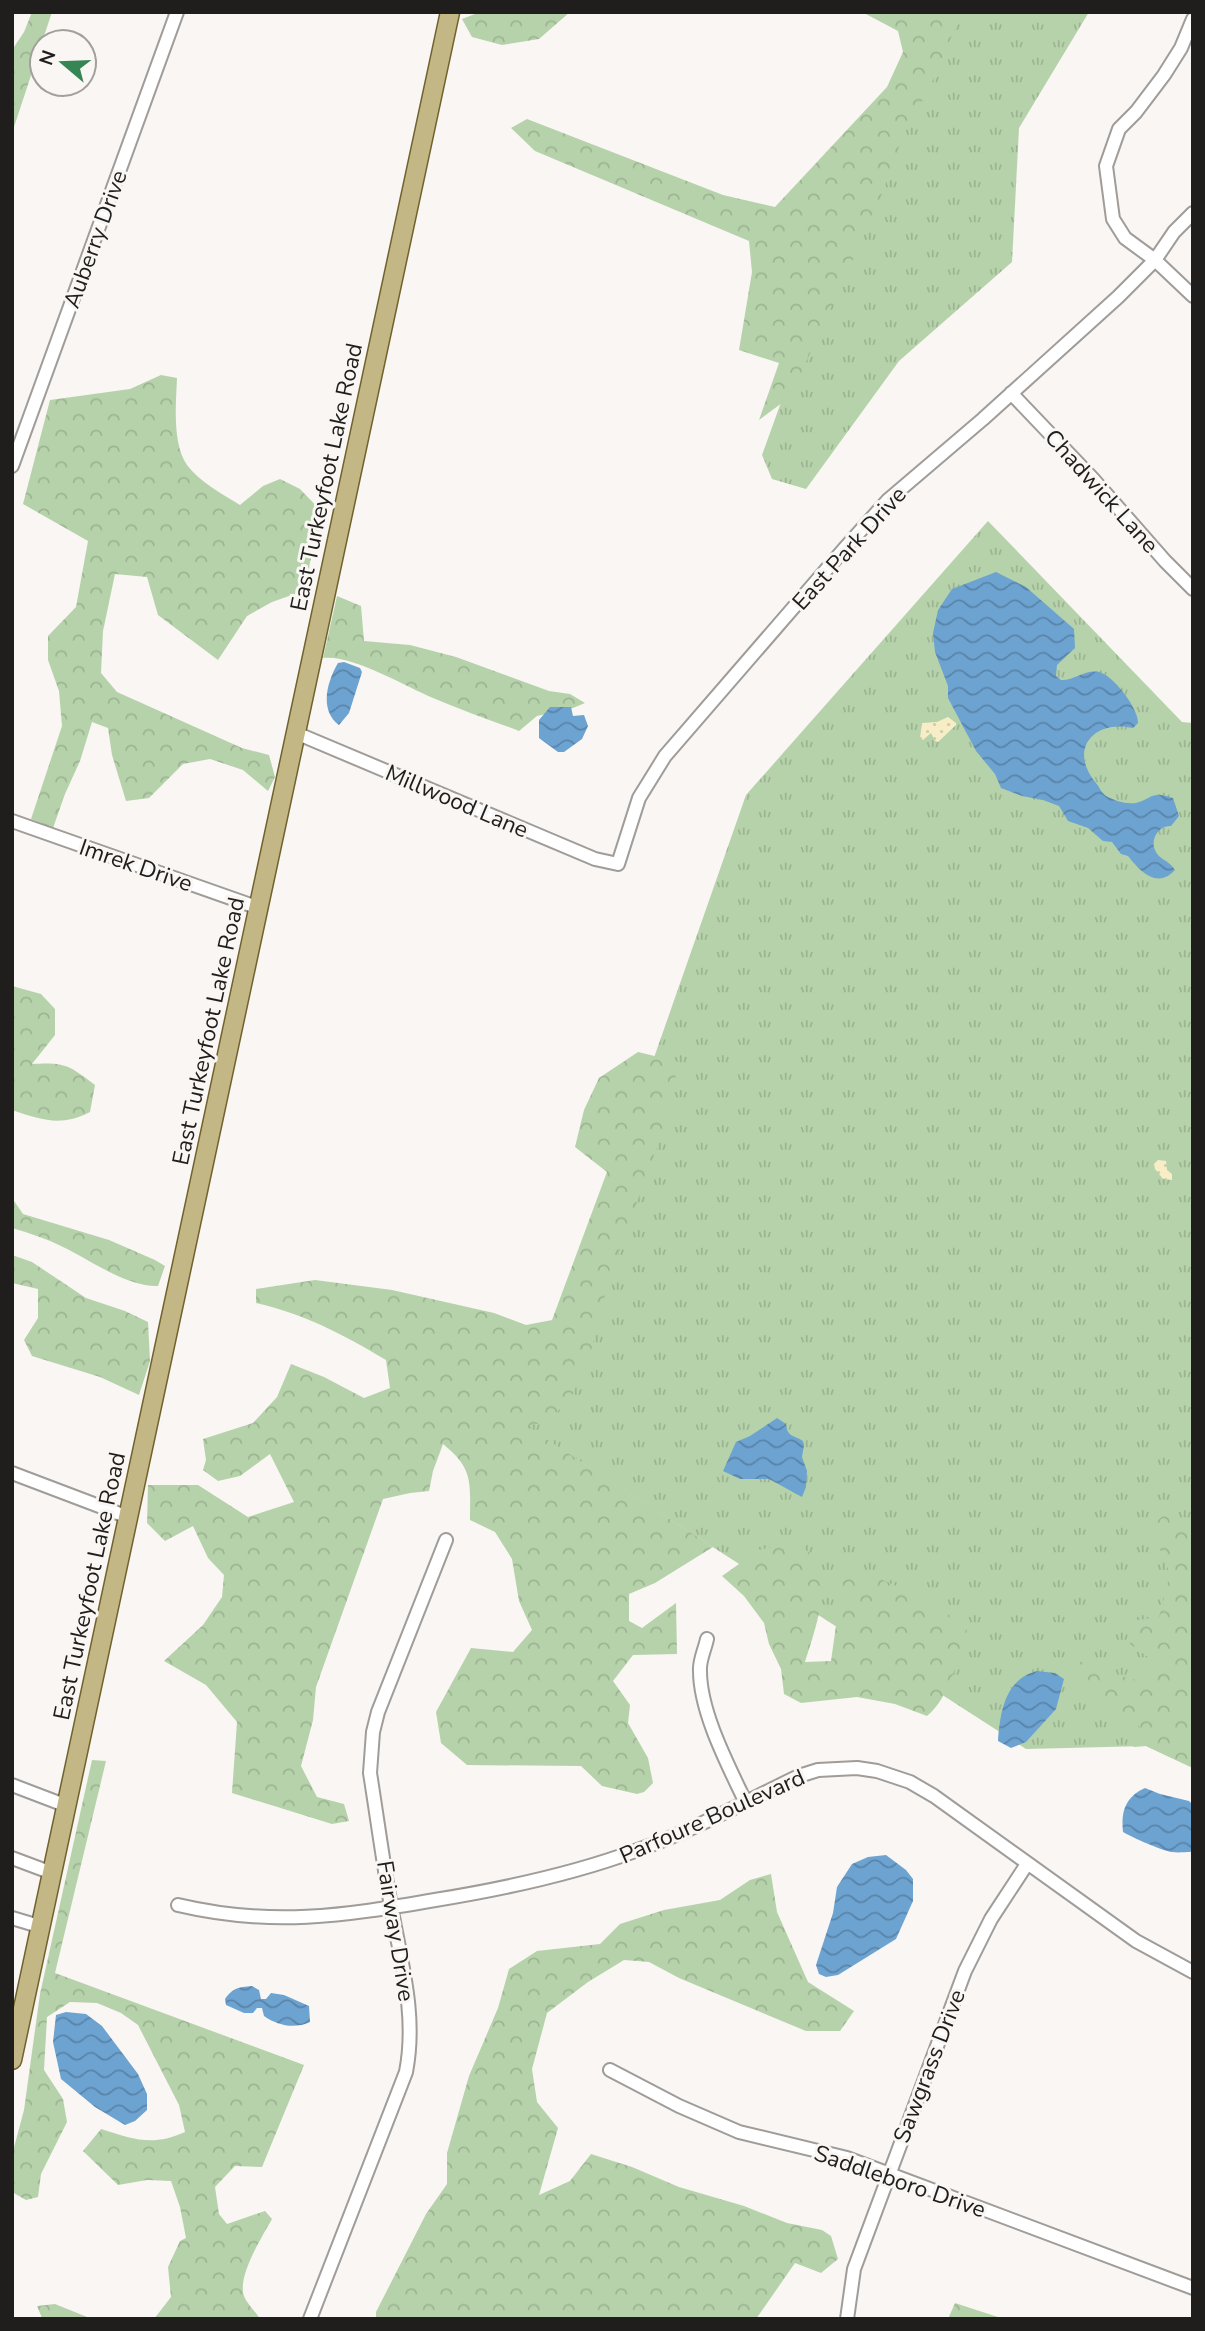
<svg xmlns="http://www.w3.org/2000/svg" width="1205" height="2331" font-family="'Nunito Sans',sans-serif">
	<defs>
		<pattern id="grass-tufts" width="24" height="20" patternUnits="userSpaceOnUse" patternTransform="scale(1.75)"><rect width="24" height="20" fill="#b6d2aa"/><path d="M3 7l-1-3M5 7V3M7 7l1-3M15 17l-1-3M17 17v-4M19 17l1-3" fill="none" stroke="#9cb492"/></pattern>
		<pattern id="forest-crowns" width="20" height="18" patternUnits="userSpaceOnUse" patternTransform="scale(1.75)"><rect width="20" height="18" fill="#b6d2aa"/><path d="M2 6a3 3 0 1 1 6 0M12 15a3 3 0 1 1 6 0" fill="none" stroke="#9cb492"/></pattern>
		<pattern id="sand-dots" width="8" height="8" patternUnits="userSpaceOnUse" patternTransform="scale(1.75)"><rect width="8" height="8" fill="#f7edc7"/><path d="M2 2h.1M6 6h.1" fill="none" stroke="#d3cbaa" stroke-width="1.8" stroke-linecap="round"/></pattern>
		<pattern id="water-waves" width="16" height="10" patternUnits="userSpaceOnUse" patternTransform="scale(1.75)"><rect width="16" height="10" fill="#6da3d1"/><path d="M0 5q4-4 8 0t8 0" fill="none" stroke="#5984a9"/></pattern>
	</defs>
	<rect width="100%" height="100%" fill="#f9f6f3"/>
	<path fill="url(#grass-tufts)" d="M922 12H1089L1019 128 1012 262 899 361 806 489 772 479 762 455Z
		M988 521 1182 722 1193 723V1768L1146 1746 1026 1749 525 1426 746 795Z"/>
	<path fill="url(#forest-crowns)" d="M32 12H52L12 133V50L24 32Z
		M480 12H570L539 39 502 45 472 37 462 19Z
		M862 12H962L930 87 904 134 877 207 790 397 759 420 779 363 739 350 752 272 749 241 535 151 511 128 527 119 723 195 775 207 887 87 903 52 898 31Z
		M161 375 177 378C176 403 172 444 187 465 200 482 222 494 240 505L263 486 280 479 300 489 325 515 310 562 306 590 272 602 247 616 218 660 158 615 147 577 115 574 103 631 101 673 117 692 242 748 269 755 275 777 268 791 243 770 210 759 183 764 149 798 126 801 112 755 108 728 92 722 80 761 65 794 53 828 31 819 62 726 59 691 48 660V636L76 607 88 541 23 504 50 400 130 389Z
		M337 596 361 606 364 641 410 645 456 657 549 691 570 694 585 703 573 708 537 716 519 731C490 720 461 710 433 698 405 686 351 654 323 658Z
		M12 986 41 994 55 1009V1035L32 1064C65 1062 69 1065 95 1085L90 1112C61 1127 42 1120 12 1110Z
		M638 1052 679 1062 664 1128 610 1276 591 1351 571 1398 547 1422 526 1426 713 1547 655 1583 629 1594V1621L642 1628 676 1603 677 1654 633 1655 613 1681 630 1705 628 1723 648 1758 653 1783 644 1792 637 1794 602 1786 581 1766 467 1765 441 1743 436 1712 471 1648 513 1652 532 1630 519 1601 512 1559 495 1532 470 1520C470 1483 474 1469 443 1444L433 1471 429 1491 410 1493 383 1499 316 1687 313 1720 301 1766 317 1797 344 1804 349 1821 332 1824 232 1793 237 1722 206 1685 164 1661 203 1625 222 1597 224 1575 208 1558 193 1526 165 1541 147 1523 148 1485H198L248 1517 294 1502 270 1454 240 1476 218 1481 203 1470 206 1460 203 1439 253 1423 277 1397 291 1364 324 1377 364 1398 390 1388 386 1360C342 1334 307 1315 256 1303V1289L315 1280 392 1290 494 1313 526 1325 552 1320 607 1172 575 1147 584 1110 599 1078Z
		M12 1198 23 1214 109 1240 155 1260 165 1266 158 1286C127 1287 90 1260 63 1247 47 1239 30 1233 12 1228Z
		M12 1255 32 1262 86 1298 125 1311 148 1322 150 1361 139 1395 100 1377 32 1356 24 1340 38 1318V1289L12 1283Z
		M1166 1513 1193 1534V1768L1146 1746 1133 1747 1142 1729 1108 1702 1071 1686V1665L1084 1661 1121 1676 1158 1686 1155 1662 1130 1644 1124 1622 1159 1617 1170 1574 1151 1527Z
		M795 1541C801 1547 812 1553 816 1560 832 1585 813 1636 805 1662L831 1661 840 1597 847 1567C888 1581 936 1600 967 1630 958 1658 950 1697 927 1716L895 1704 857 1697 801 1703 784 1694 781 1669 769 1644 764 1623 744 1596 722 1576 759 1550Z
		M92 1760 106 1761 55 1973 304 2065 262 2167 235 2166 215 2187 219 2214 227 2224 265 2211 272 2219C262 2237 237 2276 244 2296 247 2304 256 2312 260 2319H154L171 2297 168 2267 180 2241 186 2238 180 2207 171 2181 147 2180 118 2185 83 2151 101 2129C133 2139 152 2147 185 2132L179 2105 138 2025 121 2013 97 2003 70 2002 47 2017 44 2070 63 2099 67 2122 41 2174 38 2197 26 2200 12 2192V2155L24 2110 40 1994Z
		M771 1874 777 1912 808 1982 854 2011 840 2031H806L679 1978 649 1962 624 1960 588 1982 547 2013 532 2069 537 2102 558 2128 539 2195 570 2181 591 2154 632 2167 679 2187 744 2206 787 2223 822 2230 831 2236 838 2259 821 2273 795 2263 756 2319H376V2312L426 2214 447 2184V2153L469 2076 498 2008 509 1969 537 1951 600 1944 620 1924 664 1910 720 1900 750 1880Z
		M955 2303 1004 2319H948Z
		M55 2304 92 2319 42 2318 37 2306Z"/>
	<path fill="url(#sand-dots)" d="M948 717 956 723V725L938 742 935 741 931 733 923 740 920 738 922 723 937 722Z
		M1158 1160 1166 1161 1167 1170 1172 1174V1180L1163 1179 1155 1169 1154 1164Z"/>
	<path fill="url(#water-waves)" d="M996 572 1026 587 1074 629 1075 648 1057 665 1056 676 1061 680C1074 681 1085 669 1099 672 1113 675 1139 709 1138 723L1133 728C1093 719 1068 750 1096 783 1100 788 1101 792 1106 796 1117 802 1131 806 1142 801 1147 799 1152 795 1157 795 1162 794 1168 797 1173 798L1179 816 1171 826C1159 825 1150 839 1155 850 1158 859 1170 861 1175 870 1157 890 1139 870 1128 856L1121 854 1112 842 1103 841 1088 828 1068 821 1059 806 1043 800 1022 796 1001 788 995 774 976 751 948 698V686L935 652 933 633 938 610 952 589Z
		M344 662 360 668 362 672 349 713 339 725C319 710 327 682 338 663Z
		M550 707H571L573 716 584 715 588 726 582 739 564 752H558L539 738V720Z
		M777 1418 786 1424C787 1437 794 1435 803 1441L804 1445 802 1457 807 1471 806 1487 802 1497 769 1479H740L723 1471 736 1442 750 1436Z
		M1037 1671 1055 1673 1064 1679 1056 1709 1026 1742 1011 1748 998 1741C1000 1712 1005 1679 1037 1671Z
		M1145 1788 1160 1794 1189 1801 1193 1805V1850L1190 1852C1185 1852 1178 1853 1172 1852 1163 1851 1131 1837 1123 1832 1121 1812 1125 1797 1145 1788Z
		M886 1855 906 1870 913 1879V1901L896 1939 838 1975 826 1977 819 1974 816 1965 833 1913 837 1887 852 1864 868 1857Z
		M252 1986 259 1990 261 1999H266L271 1993 284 1995 309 2006 310 2022C295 2029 278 2026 264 2016L262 2008H257L253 2013H244L226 2005 225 1999C233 1988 238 1987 252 1986Z
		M66 2012 86 2014 102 2026 138 2074 147 2094V2110L135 2121 125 2125 95 2107 61 2079 53 2042 56 2015Z"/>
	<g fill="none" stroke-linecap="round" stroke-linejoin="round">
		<defs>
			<path id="minor" d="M1193 19 1181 48 1164 75 1136 112 1119 129 1106 166 1113 219 1125 238 1155 260 1193 296
				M1011 393 1093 479 1165 561 1193 589
				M12 466 177 12
				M296 733 595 859 618 864 639 798 665 756 845 548 888 500 983 419 1118 297 1155 260 1174 232 1193 213
				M12 821 259 908
				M12 1473 128 1517
				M707 1639C705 1649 699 1661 700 1671 700 1712 728 1765 745 1801
				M12 1785 67 1806
				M12 1858 52 1873
				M178 1905C271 1927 343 1916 435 1900 503 1889 570 1875 635 1851 692 1831 745 1802 799 1776L818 1770 857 1768 877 1771 910 1782 934 1796 1136 1941 1193 1972
				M12 1918 42 1927
				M610 2070 679 2106 739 2132 847 2158 1193 2288
				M310 2319 406 2072C417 2015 401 1962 391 1906 383 1862 377 1817 370 1773L373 1732 378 1712 446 1540
				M847 2319 854 2269 965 1971 991 1919 1027 1864"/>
			<path id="primary" d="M12 2060 450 12"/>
		</defs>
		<use href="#minor" stroke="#9f9c9a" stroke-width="16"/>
		<use href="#primary" stroke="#70622d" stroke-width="21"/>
		<use href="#minor" stroke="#fff" stroke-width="12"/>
		<use href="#primary" stroke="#c3b786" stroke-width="18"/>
	</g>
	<g text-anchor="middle" stroke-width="6" stroke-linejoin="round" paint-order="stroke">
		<g font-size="23" fill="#1f1e1d" stroke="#f9f6f3">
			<text transform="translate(95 239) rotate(-70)" y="8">Auberry Drive</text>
			<text transform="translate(326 477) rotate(-78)" y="8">East Turkeyfoot Lake Road</text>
			<text transform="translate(1102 491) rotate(48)" y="8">Chadwick Lane</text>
			<text transform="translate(849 548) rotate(-48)" y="8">East Park Drive</text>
			<text transform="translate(457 801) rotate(23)" y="8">Millwood Lane</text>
			<text transform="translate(136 865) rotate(19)" y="8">Imrek Drive</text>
			<text transform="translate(208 1031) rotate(-78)" y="8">East Turkeyfoot Lake Road</text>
			<text transform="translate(89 1586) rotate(-78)" y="8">East Turkeyfoot Lake Road</text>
			<text transform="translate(712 1816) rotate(-24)" y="8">Parfoure Boulevard</text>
			<text transform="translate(396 1931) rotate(81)" y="8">Fairway Drive</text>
			<text transform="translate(929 2066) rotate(-69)" y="8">Sawgrass Drive</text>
			<text transform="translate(900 2181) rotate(19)" y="8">Saddleboro Drive</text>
		</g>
	</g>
	<rect width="1205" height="2331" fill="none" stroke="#1f1e1d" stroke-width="28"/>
	<g transform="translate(63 63) rotate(289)"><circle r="33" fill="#f9f6f3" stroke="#a2a09d" stroke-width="2"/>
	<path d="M0-5L12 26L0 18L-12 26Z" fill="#368555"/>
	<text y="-10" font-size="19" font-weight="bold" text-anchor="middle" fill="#1f1e1d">N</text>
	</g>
</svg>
